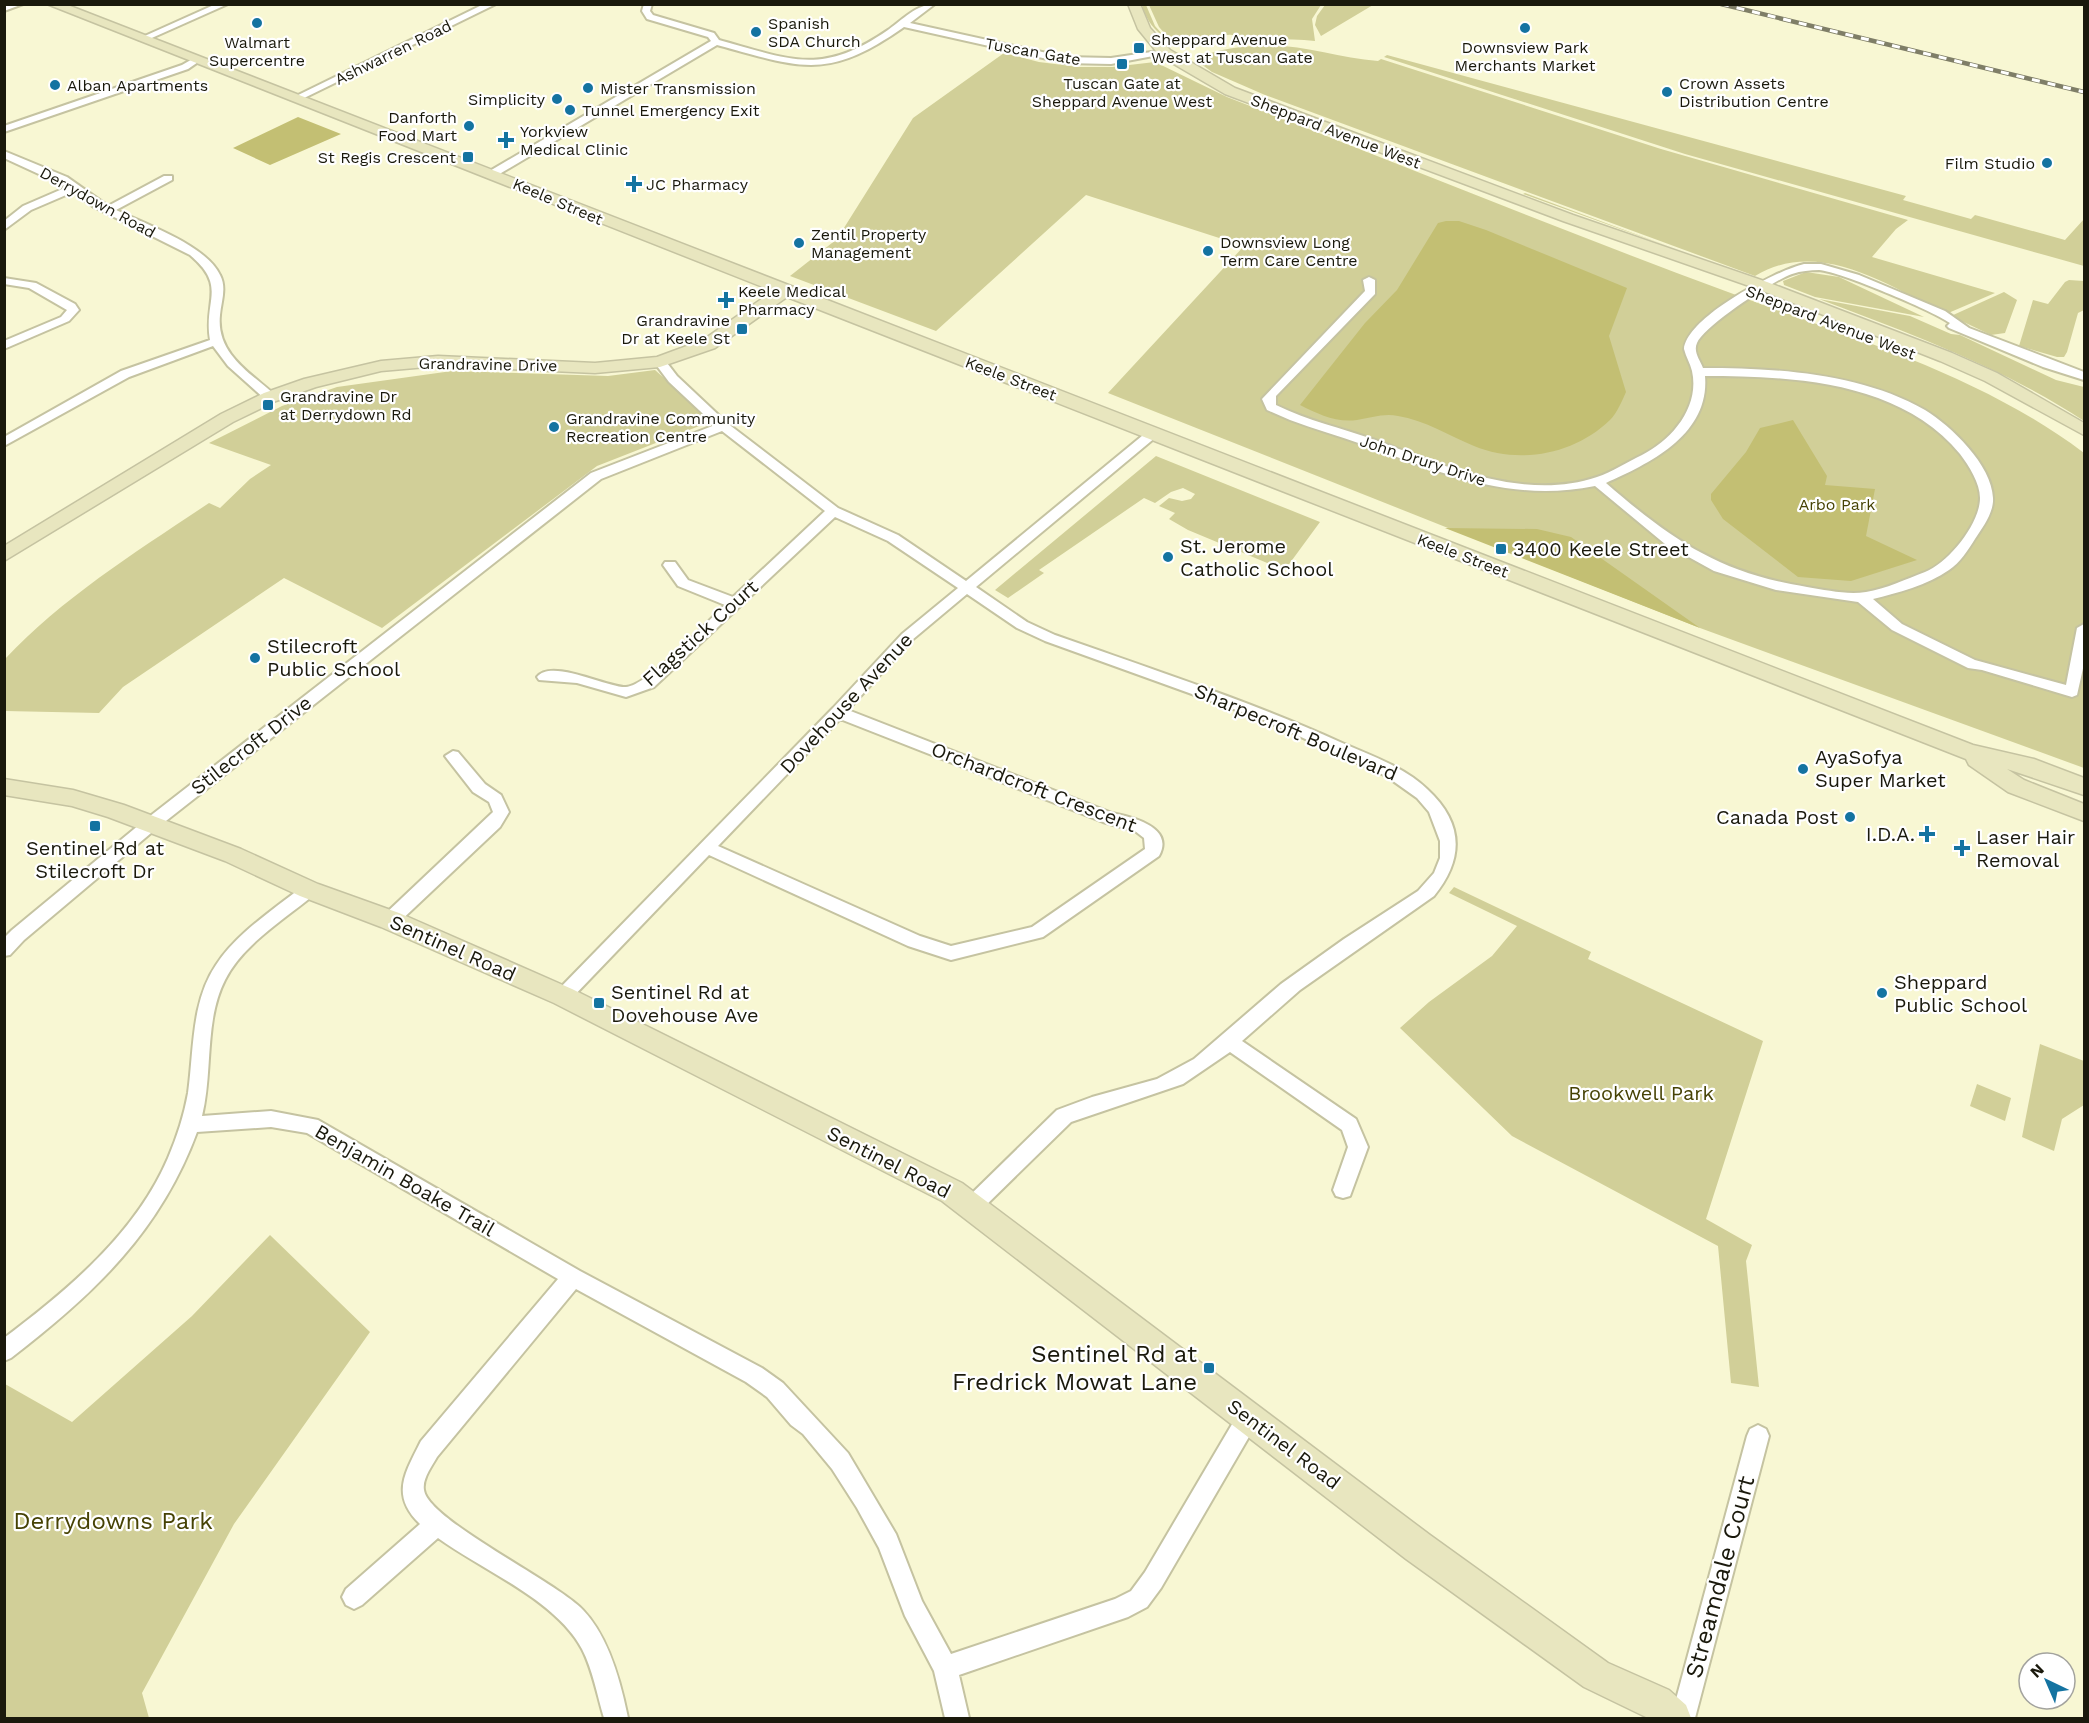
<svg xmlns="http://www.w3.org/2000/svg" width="2089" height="1723" font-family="'Work Sans',sans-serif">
	<rect width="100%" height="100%" fill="#f8f7d3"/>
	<path fill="#d1cf98" d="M1142 5H1146L1155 26 1164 36 1166 35 1159 27 1149 5H1321L1312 19 1315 41C1291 38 1262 41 1241 37 1237 37 1236 35 1232 35 1223 34 1218 39 1210 42 1179 53 1150 35 1142 5Z
		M1325 5V4L1373 5 1321 36 1315 25 1317 16Z
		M1269 45C1306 46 1341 58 1378 61L1381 59 1661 149 1908 220 1896 229 1872 257 1995 293 1946 314C1889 286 1819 237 1755 276L1265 95 1212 72 1197 61C1208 48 1251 46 1269 45Z
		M1004 53 1039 62 1079 67H1112L1155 62 1227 97C1394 162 1560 230 1728 292 1851 338 1978 373 2084 453V768L1700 628 1108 393 1244 246 1086 195 936 331 790 276 837 239 913 118Z
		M1387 55 1906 196 1903 200 1971 219 1975 215 2065 240 2084 219V266L1685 154 1384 57Z
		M1525 193 1673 248 1523 194Z
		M1806 272 1839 277 1924 317 1815 297 1784 285 1783 281Z
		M2069 280 2084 281V310L2078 313 2067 352 2064 357H2057L2019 346 2033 300 2048 304 2065 282Z
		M2004 292 2017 300 2005 333 1991 335 1951 316Z
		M1819 299 1910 316 1951 334 1960 335 2056 380 2084 387V421C2002 367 1911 334 1819 299Z
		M655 370 712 421 597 466 382 628 284 578 123 687 99 713 5 711V659C63 597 139 550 209 503L220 508 250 479 271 465 209 443 282 406 337 387 452 371 608 376Z
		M1156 456 1320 522 1287 567H1277L1188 530 1169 519 1175 513 1159 506 1169 498 1182 501 1191 499 1195 494 1183 488 1171 492 1155 503 1144 498 1039 570 1044 573 1008 598 995 590Z
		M1454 887 1591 952 1588 959 1763 1041 1706 1219 1752 1245 1746 1261 1759 1387 1731 1383 1718 1246 1512 1136 1400 1028 1429 1002 1492 956 1517 926 1449 893Z
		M2040 1044 2084 1061V1105L2062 1119 2054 1151 2022 1137Z
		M1977 1084 2011 1098 2005 1121 1970 1106Z
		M270 1235 370 1332 234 1524 142 1693 149 1718H5V1384L72 1422 192 1316Z"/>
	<path fill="#c3bf73" d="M298 117 341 134 270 165 233 148Z
		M1446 221H1459L1486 230 1627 288 1609 336 1626 392C1622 401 1617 413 1610 420 1575 454 1520 465 1474 446 1450 436 1424 420 1398 416 1384 413 1370 418 1357 420 1336 423 1318 414 1300 405L1365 323 1397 290 1438 223Z
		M1793 420 1827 476 1825 485 1875 489 1866 536 1917 560 1851 581 1798 577 1723 519 1711 500V494L1746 452 1760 428Z
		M1445 528 1537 529 1571 537 1700 628Z"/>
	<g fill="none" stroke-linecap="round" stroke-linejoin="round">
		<defs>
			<path id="street" d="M9 4H23L4 11V6Z
				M216 4H228L145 41 138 39Z
				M484 4H496L298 101 290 99Z
				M644 4H652L650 11 653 15 714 33 719 40C792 60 821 76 888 30 902 20 917 4 935 4L910 23 1065 57 1111 58 1165 50 1169 53 1111 64 1065 63 904 27C827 81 802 68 717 45L496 176H488V172L711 41 708 37 647 19 642 11Z
				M196 57 201 60 188 69 4 132V126L182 65Z
				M4 151 67 177 108 206 164 176H172V180L116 210C145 224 206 245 220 275 227 288 221 302 220 315 216 353 249 372 274 394V400H266L228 366 213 346 129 377 4 446V437L121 371 210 340C203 300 228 287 190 255L94 207 73 192 31 210 4 230V221L23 206 67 187 4 158Z
				M1804 264H1821L1859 275 1945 311 1969 328 2084 372V380L2043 367 1949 328 1947 326 1950 323C1931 310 1841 272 1819 270 1810 270 1801 271 1792 274 1774 280 1704 326 1697 343 1693 352 1700 360 1703 368 1776 368 1860 373 1925 410 1951 426 1992 465 1993 498 1994 512 1983 527 1975 539 1968 550 1960 563 1949 570 1928 585 1897 593 1873 599L1902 624 1975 660 2066 685 2077 628 2084 624V664L2077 695 2072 697 1982 670 1968 668 1892 630 1858 602 1776 590 1714 571 1665 544 1595 486C1510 503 1442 473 1364 445 1339 436 1314 429 1290 420L1267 410 1262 399 1365 291 1363 280 1369 277 1375 280V294L1276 396V405C1308 421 1342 428 1375 440 1443 465 1524 502 1597 477 1612 472 1627 462 1642 455 1672 440 1700 407 1692 371 1690 363 1686 357 1684 349 1687 317 1775 271 1804 264ZM1705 376C1792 376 1900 381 1960 454 1969 466 1980 483 1980 498 1980 524 1948 563 1925 572 1906 579 1886 589 1866 592 1847 595 1826 590 1807 587 1719 573 1672 540 1606 483 1651 463 1710 434 1705 376Z
				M4 278 36 283 75 304 79 310 69 321 4 349V341L61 317 67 310 29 288 4 284Z
				M660 358 664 359 677 376 727 423 838 508 898 535 966 581 1148 431H1156V437L976 587 1027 622 1055 635C1151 669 1247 700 1340 742 1369 755 1403 766 1427 789 1464 823 1464 859 1434 896L1300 990 1242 1041 1356 1119 1368 1147 1350 1196 1343 1198 1336 1196 1333 1190 1348 1147 1342 1130 1230 1052 1183 1084 1071 1122 979 1212 972 1215 965 1212 962 1206 965 1200 1057 1110 1092 1097 1157 1079 1194 1059 1281 984 1344 939 1418 891 1434 873 1440 858V841L1429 812 1417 798 1386 776 1264 720 1045 641 1017 628 967 594 912 640 848 710 1112 813C1132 817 1175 827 1159 856L1043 937 951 960 908 946 709 855 569 1001H557L554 996 557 991 833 708 902 634 958 588 888 541 835 517 654 687 626 697 577 683 539 680 537 677C551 658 608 688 626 687 647 686 707 622 725 605L678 586 663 565 665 562H675L688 580 733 597 825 511 722 431 601 479 157 828 24 940 10 955 4 956V938L12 930 145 820 591 473 715 425 669 382 654 362ZM840 719 1103 822 1135 831 1144 838 1145 849 1032 927 951 946 920 936 718 846Z
				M453 751 458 752 485 784 501 795 509 812 500 827 396 925H384L381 920 384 915 493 812 489 802 473 792 448 760 445 756Z
				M309 884 315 886 317 890 315 894C285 919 243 944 225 980 204 1021 213 1073 202 1116L271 1111 318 1120 580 1271 762 1368 783 1383 848 1453 896 1534 922 1601 951 1654 1115 1599 1131 1591 1145 1572 1241 1409 1249 1406 1257 1409 1260 1416 1257 1423 1161 1588 1147 1607 1128 1617 959 1675 969 1718H945L934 1671 905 1616 879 1548 857 1508 832 1469 803 1434 791 1425 767 1397 746 1382 576 1289 437 1457C432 1466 422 1479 424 1490 428 1520 557 1582 583 1610 609 1637 621 1683 628 1718H604C597 1695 593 1670 582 1649 556 1600 482 1570 438 1538L362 1605 354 1609 346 1605 342 1597 346 1589 420 1524C390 1495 405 1473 421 1441L558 1279 307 1133 271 1127 197 1132C160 1232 94 1294 11 1358L4 1361V1338C68 1290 136 1233 168 1158 177 1137 184 1115 188 1093 194 1050 191 1002 216 965 237 933 273 910 303 886Z
				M1758 1425 1766 1429 1769 1436 1695 1718H1671L1747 1436 1750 1429Z"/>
			<path id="secondary" d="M47 4H65L1973 745 2034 759 2084 778V795L2007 769 2024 780 2084 804V821L2008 792 1969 765 1966 759 787 297 715 348 660 367 595 373 438 366 381 371 316 387 276 401 233 422 4 561V546L221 414 264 393 304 379 381 361 438 356 595 363 657 357 703 340 773 291Z
				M1128 4H1140L1150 28 1170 50 1235 88 1573 215 1767 282 1952 353 1997 373 2084 423V435L1985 381 1940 361 1755 288 1563 221 1225 94 1160 56 1138 29Z
				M4 779 73 790 124 805 241 849 318 884 399 913 572 989 962 1183 1430 1535 1608 1663 1669 1690 1686 1705 1691 1718H1648L1584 1687 1406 1559 942 1201 554 1003 381 927 300 896 225 861 108 817 72 806 4 795Z"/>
		</defs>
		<use href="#street" stroke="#c5c3a1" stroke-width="4"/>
		<use href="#secondary" stroke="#c5c3a1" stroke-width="3"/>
		<use href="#street" fill="#fff" fill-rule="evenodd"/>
		<use href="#secondary" fill="#e8e6bf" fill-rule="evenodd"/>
		<defs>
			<path id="rail" d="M1721 4 2084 92"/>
		</defs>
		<use href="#rail" stroke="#7f7e67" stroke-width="4.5"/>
		<use href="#rail" stroke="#fff" stroke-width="3" stroke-dasharray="8" stroke-linecap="butt"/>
	</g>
	<g fill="#1473a1" stroke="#fff" stroke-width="2">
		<circle cx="257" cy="23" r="6"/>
		<circle cx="1525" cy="28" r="6"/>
		<circle cx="756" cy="32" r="6"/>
		<rect x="1133" y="42" width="12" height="12" rx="3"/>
		<rect x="1116" y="58" width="12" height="12" rx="3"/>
		<circle cx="55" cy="85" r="6"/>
		<circle cx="588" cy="88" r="6"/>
		<circle cx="1667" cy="92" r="6"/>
		<circle cx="557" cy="99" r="6"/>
		<circle cx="570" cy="110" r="6"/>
		<circle cx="469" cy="126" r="6"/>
		<path d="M503 131h6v6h6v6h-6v6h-6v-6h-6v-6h6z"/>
		<rect x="462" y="151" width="12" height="12" rx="3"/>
		<circle cx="2047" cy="163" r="6"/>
		<path d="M631 175h6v6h6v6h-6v6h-6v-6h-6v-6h6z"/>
		<circle cx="799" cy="243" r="6"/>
		<circle cx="1208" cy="251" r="6"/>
		<path d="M723 291h6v6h6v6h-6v6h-6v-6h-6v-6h6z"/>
		<rect x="736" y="323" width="12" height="12" rx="3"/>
		<rect x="262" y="399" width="12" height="12" rx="3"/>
		<circle cx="554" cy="427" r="6"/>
		<rect x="1495" y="543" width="12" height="12" rx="3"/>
		<circle cx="1168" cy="557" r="6"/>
		<circle cx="255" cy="658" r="6"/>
		<circle cx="1803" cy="769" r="6"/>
		<circle cx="1850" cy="817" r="6"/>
		<rect x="89" y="820" width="12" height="12" rx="3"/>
		<path d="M1924 825h6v6h6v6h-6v6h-6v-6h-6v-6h6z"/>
		<path d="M1959 839h6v6h6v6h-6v6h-6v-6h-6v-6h6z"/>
		<circle cx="1882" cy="993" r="6"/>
		<rect x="593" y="997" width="12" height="12" rx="3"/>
		<rect x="1203" y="1362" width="12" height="12" rx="3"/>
	</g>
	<g text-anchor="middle" stroke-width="4.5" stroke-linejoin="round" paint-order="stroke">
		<g font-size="16" fill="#1a190c" stroke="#fff" text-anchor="start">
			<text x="768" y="29">Spanish<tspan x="768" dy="18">SDA Church</tspan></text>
			<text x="1151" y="45">Sheppard Avenue<tspan x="1151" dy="18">West at Tuscan Gate</tspan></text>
			<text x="257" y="48" text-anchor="middle">Walmart<tspan x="257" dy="18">Supercentre</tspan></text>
			<text x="1525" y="53" text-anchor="middle">Downsview Park<tspan x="1525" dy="18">Merchants Market</tspan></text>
			<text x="1122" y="89" text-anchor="middle">Tuscan Gate at<tspan x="1122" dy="18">Sheppard Avenue West</tspan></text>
			<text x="1679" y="89">Crown Assets<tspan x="1679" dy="18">Distribution Centre</tspan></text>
			<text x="67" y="91">Alban Apartments</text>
			<text x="600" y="94">Mister Transmission</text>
			<text x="545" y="105" text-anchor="end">Simplicity</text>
			<text x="582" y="116">Tunnel Emergency Exit</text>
			<text x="457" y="123" text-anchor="end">Danforth<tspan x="457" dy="18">Food Mart</tspan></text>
			<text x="520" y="137">Yorkview<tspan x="520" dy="18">Medical Clinic</tspan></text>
			<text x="456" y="163" text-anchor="end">St Regis Crescent</text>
			<text x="2035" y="169" text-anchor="end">Film Studio</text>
			<text x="646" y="190">JC Pharmacy</text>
			<text x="811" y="240">Zentil Property<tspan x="811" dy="18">Management</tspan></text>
			<text x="1220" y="248">Downsview Long<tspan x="1220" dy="18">Term Care Centre</tspan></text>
			<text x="738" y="297">Keele Medical<tspan x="738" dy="18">Pharmacy</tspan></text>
			<text x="730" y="326" text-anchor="end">Grandravine<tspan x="730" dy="18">Dr at Keele St</tspan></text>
			<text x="280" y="402">Grandravine Dr<tspan x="280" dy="18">at Derrydown Rd</tspan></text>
			<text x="566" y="424">Grandravine Community<tspan x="566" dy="18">Recreation Centre</tspan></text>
		</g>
		<g font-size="16" fill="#1a190c" stroke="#fff">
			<text transform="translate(1033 51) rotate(10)" y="6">Tuscan Gate</text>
			<text transform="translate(393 52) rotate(-26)" y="6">Ashwarren Road</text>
			<text transform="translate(1336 131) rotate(21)" y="6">Sheppard Avenue West</text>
			<text transform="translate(558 201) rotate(23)" y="6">Keele Street</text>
			<text transform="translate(98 202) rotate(29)" y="6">Derrydown Road</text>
			<text transform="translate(1831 322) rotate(21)" y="6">Sheppard Avenue West</text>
			<text transform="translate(488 364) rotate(1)" y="6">Grandravine Drive</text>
			<text transform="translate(1011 378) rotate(21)" y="6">Keele Street</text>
			<text transform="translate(1423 460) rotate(18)" y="6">John Drury Drive</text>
			<text transform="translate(1463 555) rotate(21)" y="6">Keele Street</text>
		</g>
		<g font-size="16" fill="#464204" stroke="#fff">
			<text x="1837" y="510">Arbo Park</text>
		</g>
		<g font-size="20" fill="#1a190c" stroke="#fff" text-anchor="start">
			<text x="1180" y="553">St. Jerome<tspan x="1180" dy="23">Catholic School</tspan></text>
			<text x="1513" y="556">3400 Keele Street</text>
			<text x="267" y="653">Stilecroft<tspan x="267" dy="23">Public School</tspan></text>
			<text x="1815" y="764">AyaSofya<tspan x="1815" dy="23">Super Market</tspan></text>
			<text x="1838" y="824" text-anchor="end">Canada Post</text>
			<text x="1915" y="841" text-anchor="end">I.D.A.</text>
			<text x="1976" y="844">Laser Hair<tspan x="1976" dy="23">Removal</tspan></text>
			<text x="95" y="855" text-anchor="middle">Sentinel Rd at<tspan x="95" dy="23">Stilecroft Dr</tspan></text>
			<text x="1894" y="989">Sheppard<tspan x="1894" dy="23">Public School</tspan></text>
			<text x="611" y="999">Sentinel Rd at<tspan x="611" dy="23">Dovehouse Ave</tspan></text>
		</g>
		<g font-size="20" fill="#1a190c" stroke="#fff">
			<text transform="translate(700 633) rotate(-42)" y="7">Flagstick Court</text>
			<text transform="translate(846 703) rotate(-47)" y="7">Dovehouse Avenue</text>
			<text transform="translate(1296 732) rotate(23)" y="7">Sharpecroft Boulevard</text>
			<text transform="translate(251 745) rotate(-38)" y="7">Stilecroft Drive</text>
			<text transform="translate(1034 787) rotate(21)" y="7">Orchardcroft Crescent</text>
			<text transform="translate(453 948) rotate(24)" y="7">Sentinel Road</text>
			<text transform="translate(889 1162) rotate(27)" y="7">Sentinel Road</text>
			<text transform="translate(405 1180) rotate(30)" y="7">Benjamin Boake Trail</text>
			<text transform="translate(1284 1444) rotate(37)" y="7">Sentinel Road</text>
		</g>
		<g font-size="20" fill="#464204" stroke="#fff">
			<text x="1641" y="1100">Brookwell Park</text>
		</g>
		<g font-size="24" fill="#1a190c" stroke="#fff" text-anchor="end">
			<text x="1197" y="1362">Sentinel Rd at<tspan x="1197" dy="28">Fredrick Mowat Lane</tspan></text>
		</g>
		<g font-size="24" fill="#464204" stroke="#fff">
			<text x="113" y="1529">Derrydowns Park</text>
		</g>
		<g font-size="24" fill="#1a190c" stroke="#fff">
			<text transform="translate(1720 1577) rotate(-75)" y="8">Streamdale Court</text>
		</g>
	</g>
	<rect width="2089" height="1723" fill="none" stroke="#1a190c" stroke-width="12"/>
	<g transform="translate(2047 1681) rotate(316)"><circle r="28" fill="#ffffff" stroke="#a3a39e" stroke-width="1.5"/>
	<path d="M0-4.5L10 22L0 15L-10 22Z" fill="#1473a1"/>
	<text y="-9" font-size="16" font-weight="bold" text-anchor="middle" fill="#1a190c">N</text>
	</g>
</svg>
